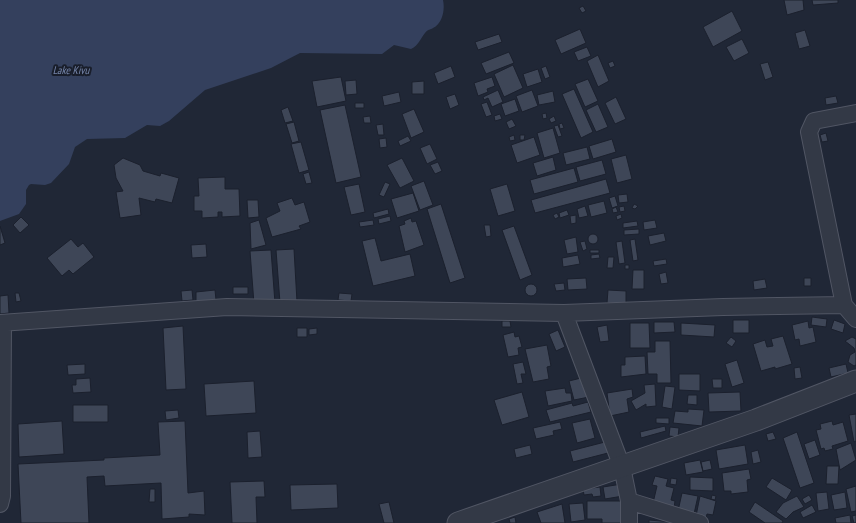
<svg xmlns="http://www.w3.org/2000/svg" width="856" height="523" font-family="'PT Sans Narrow',sans-serif">
	<rect width="100%" height="100%" fill="#202736"/>
	<path fill="#34405d" d="M0 0H443C445 9 443 23 433 28 430 30 428 29 425 33 420 39 419 45 411 49L394 45 382 54 300 53 271 68 205 90 169 121 160 126 147 125 125 138 87 139 75 147 69 164 51 183 45 185 31 184 29 185 26 190V204L19 214 0 221Z"/>
	<path fill="#3e4657" stroke="#1b202d" d="M784 0H803L804 10 787 15Z
		M812 0H838V3L813 5Z
		M583 6 586 11 582 13 579 8Z
		M732 11 742 31 713 47 703 27Z
		M580 29 586 43 561 54 555 40Z
		M805 30 810 46 799 49 795 33Z
		M499 34 502 42 478 50 475 42Z
		M742 39 749 53 734 61 726 47Z
		M587 47 591 56 578 61 574 52Z
		M509 52 514 63 486 74 481 63Z
		M598 55 609 81 598 87 587 61Z
		M613 61 615 66 610 68 608 63Z
		M768 62 773 77 765 80 760 64Z
		M513 65 523 88 504 97 494 74Z
		M451 66 455 77 438 84 434 73Z
		M546 66 550 77 545 79 541 68Z
		M538 69 542 82 527 87 523 74Z
		M341 77 346 101 317 107 312 81Z
		M492 77 495 86 487 89 488 92 478 96 474 83Z
		M588 79 598 101 585 107 575 84Z
		M356 80 357 94 346 95 345 81Z
		M424 81V94H412V82Z
		M574 89 593 132 581 138 562 94Z
		M498 90 503 102 492 107 488 98 484 100 483 97Z
		M532 90 538 106 522 112 516 96Z
		M553 91 555 102 539 105 537 95Z
		M399 92 401 102 384 106 382 96Z
		M455 94 459 105 450 109 446 97Z
		M836 96 838 103 826 105 825 98Z
		M616 97 626 119 615 124 605 103Z
		M515 99 519 111 505 116 501 104Z
		M487 102 492 115 486 117 481 104Z
		M355 103H364V108H355Z
		M598 104 608 127 596 132 586 110Z
		M345 105 361 177 336 183 320 110Z
		M288 107 293 121 285 123 281 110Z
		M414 109 424 132 411 138 402 114Z
		M546 113 547 118 543 119 542 114Z
		M500 114 502 119 495 121 494 116Z
		M370 116 371 123H364L363 117Z
		M554 116 556 121 551 123 549 119Z
		M512 119 516 126 509 129 506 122Z
		M294 122 299 141 292 143 286 124Z
		M562 123 564 128 560 129 559 124Z
		M383 124 384 135H378L376 125Z
		M558 125 562 136 558 137 554 126Z
		M553 128 560 153 544 158 537 133Z
		M826 133 828 141 822 142 820 135Z
		M514 135 515 140 510 141 509 137Z
		M520 135H525L524 140H520Z
		M408 136 411 141 400 146 398 141Z
		M534 137 540 155 517 163 511 145Z
		M386 138 387 147 380 148 379 139Z
		M612 139 616 152 593 159 589 146Z
		M301 142 309 170 299 173 291 144Z
		M430 144 437 159 427 164 420 148Z
		M587 147 590 159 566 165 563 153Z
		M626 155 632 179 617 183 611 159Z
		M553 157 556 170 537 176 533 163Z
		M123 158 140 165 143 171 160 176 161 173 179 178 172 203 156 199 155 202 139 198 141 215 120 218 116 192 123 191 116 178 114 165Z
		M402 158 414 181 400 188 387 165Z
		M602 160 606 174 580 181 576 167Z
		M438 162 442 171 435 174 430 165Z
		M574 168 578 182 534 194 530 180Z
		M309 172 312 183 306 184 303 174Z
		M225 177V189H239L240 216 222 217V212H218V217L202 218V211H194V196H199L198 178Z
		M606 179 610 193 535 213 531 200Z
		M424 181 433 205 420 210 411 186Z
		M385 182 390 184 384 197 379 195Z
		M359 184 365 212 351 215 344 187Z
		M507 184 515 211 498 216 490 189Z
		M413 193 419 211 397 218 391 199Z
		M627 194 628 202 619 203 618 195Z
		M615 196 618 206 612 208 609 198Z
		M292 198 295 205 304 202 310 222 299 226 301 229 272 237 266 218 280 211 277 203Z
		M247 200H258L259 217 248 218Z
		M604 201 607 213 591 217 588 205Z
		M441 204 465 278 450 283 427 209Z
		M634 204 638 206 635 209 632 208Z
		M585 206 588 216 579 218 577 209Z
		M624 206 625 211 620 212 619 207Z
		M616 207 618 212 613 213 612 209Z
		M388 209 389 214 374 218 373 213Z
		M567 210 569 215 560 218 559 213Z
		M557 213 559 217 555 219 553 215Z
		M621 214 622 218 617 220 616 216Z
		M576 215V223L571 224 570 216Z
		M390 216 391 221 379 224 378 219Z
		M21 217 29 225 20 233 13 225Z
		M411 218 412 222 416 221 424 245 405 252 399 226 405 224 404 221Z
		M259 220 266 245 251 249 250 223Z
		M373 220 374 225 360 227 359 222Z
		M655 220 657 228 644 230 643 222Z
		M637 221 638 226 623 228V223Z
		M484 225H490L491 236 486 237Z
		M0 226 5 243 0 245Z
		M514 226 532 275 520 280 502 230Z
		M639 229V234L624 235V230Z
		M664 233 666 241 650 245 648 236Z
		M588 239a5 5 0 1 1 10 0a5 5 0 1 1-10 0Z
		M576 237 578 252 567 254 564 240Z
		M375 238 381 261 410 254 415 276 373 286 362 241Z
		M71 239 78 247 83 243 94 257 73 274 69 270 62 276 47 258Z
		M635 239 638 260 633 261 630 240Z
		M585 241 587 249 583 251 580 242Z
		M622 241 625 263 619 264 616 242Z
		M206 244 207 257 192 258 191 245Z
		M294 249 297 302 280 303 276 250Z
		M271 250 275 303 254 304 250 251Z
		M590 250H599V253H590Z
		M599 254 600 258 591 259V255Z
		M578 255 580 264 563 267 562 258Z
		M608 257H614L613 268H607Z
		M666 259 667 264 654 266 653 261Z
		M625 265H629V269H625Z
		M633 270H644V289H632Z
		M666 272 668 283 661 284 659 274Z
		M586 278 587 289 568 290 567 279Z
		M804 278H811V286H804Z
		M765 279 767 288 754 290 753 281Z
		M564 283 565 290 556 291 554 284Z
		M525 290a6 6 0 1 1 12 0a6 6 0 1 1-12 0Z
		M233 287H248V294H233Z
		M192 290 193 300 182 301 181 291Z
		M215 290 216 300 196 302V292Z
		M608 290 626 291V304L607 303Z
		M15 293H19L21 301 16 302Z
		M339 293 352 294 351 301 338 300Z
		M8 295 9 313 0 314V296Z
		M812 317 827 319 826 327 811 325Z
		M733 320H749V333H733Z
		M834 320 845 324 843 333 831 329Z
		M502 321H510L511 327H502Z
		M808 321 809 328 813 327 816 342 800 346 799 339 795 340 792 325Z
		M654 322H674L675 332 654 333Z
		M630 323H649L650 348H630Z
		M681 323 715 325 714 337 681 335Z
		M607 325 609 341 600 342 597 327Z
		M183 326 186 389 166 390 163 328Z
		M297 328H307V337H297Z
		M317 328V334L309 335V329Z
		M558 330 565 347 556 351 549 334Z
		M514 332 515 337 519 336 522 347 518 348 519 355 508 357 503 335Z
		M783 336 792 364 775 369V367L761 371 753 344 765 340 767 347 773 346 771 339Z
		M731 337 736 341 732 347 726 343Z
		M852 337 856 339V365L854 366 848 362 850 355 855 352 854 348 845 341Z
		M655 341H670L671 383H657V374H648L647 352H655Z
		M547 345 551 366 547 367 549 379 533 382 525 349Z
		M645 356 646 374 621 377V365H625V357Z
		M737 360 744 383 732 387 725 364Z
		M523 362 526 374H521L523 383 517 384 513 364Z
		M85 364V374L68 375 67 365Z
		M846 364 848 373 831 377 829 368Z
		M800 367 802 378 795 379 794 368Z
		M679 374H700V391L679 390Z
		M90 378 91 392 73 393 72 385H76V379Z
		M581 378 583 387 587 386 589 397 574 400 569 381Z
		M712 379H722V388H713Z
		M254 381 256 413 206 416 204 384Z
		M655 384 656 406 646 407V404L636 410 631 401 645 393 644 385Z
		M665 386 675 387 672 409 662 407Z
		M565 388 566 393H571L572 401 548 406 545 391Z
		M632 389 633 397 627 399 629 412 610 416 607 393Z
		M522 392 529 417 502 425 494 400Z
		M740 392 741 411 709 412 708 393Z
		M688 395H697V405L687 404Z
		M588 402 591 412 550 422 546 410 572 403 573 406Z
		M73 405H108V422H73Z
		M688 409 704 410 702 426 673 423 675 411 688 412Z
		M178 410 179 418 166 420 165 411Z
		M856 414V441L854 442 849 415Z
		M656 418H669V424L656 423Z
		M590 419 595 438 577 443 572 423Z
		M62 421 64 454 19 457 18 424Z
		M185 421 188 493 204 491 205 515 189 514V517L162 519 161 483 105 486 104 476 87 477 89 523H21L18 464 104 460V458L160 455 158 422Z
		M832 421 833 425 843 422 848 441 832 446 833 449 825 451 824 448 821 449 816 430 821 429 820 424Z
		M560 422 562 429 553 431 554 435 536 439 533 428Z
		M665 426 666 431 641 438 640 432Z
		M670 427 679 428 678 437 669 436Z
		M260 431 262 457 248 458 247 432Z
		M773 432 776 439 768 441 766 434Z
		M797 432 814 483 800 488 783 438Z
		M815 440 820 455 809 459 804 444Z
		M605 442 608 453 573 462 570 451Z
		M851 443 856 460 840 470 836 449Z
		M530 445 532 454 516 458 514 449Z
		M745 445 748 464 719 469 716 450Z
		M758 450 761 462 753 464 751 452Z
		M700 460 703 472 686 475 684 463Z
		M710 460 712 469 703 471 701 462Z
		M827 466H839L838 484H826Z
		M749 469 751 479 747 480 748 492 731 494V491H724L722 473Z
		M655 476 668 479 666 486 674 488 671 500 675 501 674 508 653 503 657 486 652 485Z
		M690 477 713 478V491L690 490Z
		M671 478 677 479 676 485 670 484Z
		M772 478 792 490 786 500 766 487Z
		M264 481 265 497H256L257 523H232L230 482Z
		M337 484 338 508 291 510 290 485Z
		M622 484 623 496 605 499 603 487Z
		M856 486V511L851 512 846 489Z
		M600 487 601 496 593 497 592 494 584 495 583 489Z
		M150 489H155V502H149Z
		M827 492 829 509 818 511 816 493Z
		M845 492 847 508 834 510 831 495Z
		M682 493 698 496 694 514 678 511Z
		M712 495 716 496 715 500 711 499Z
		M809 495 812 500 805 504 802 499Z
		M700 496 716 501 713 515 707 514 706 518 696 516Z
		M797 496 804 507 793 512 786 519 776 512 783 503Z
		M587 501H622V523H602V519H587Z
		M389 502 394 523H384L379 504Z
		M755 502 783 521 782 523H765L749 512Z
		M583 503 585 520 571 522 569 504Z
		M562 504 565 523H541L537 512Z
		M812 505 816 512 803 518 800 512Z
		M850 515 851 523H836L835 518Z
		M856 515V523H854L852 516Z
		M515 517 516 523H510L509 519Z
		M649 520 672 522V523H649Z"/>
	<g fill="none" stroke-linecap="round" stroke-linejoin="round">
		<defs>
			<path id="minor" d="M856 113 814 121 809 132 844 305 856 319
				M564 313 622 467 629 501V523
				M0 323 227 307 564 313 723 307 844 305
				M629 501 700 523
				M0 504 2 496 3 323"/>
			<path id="tertiary" d="M458 523 756 420 856 381"/>
		</defs>
		<use href="#minor" stroke="#515664" stroke-width="18"/>
		<use href="#tertiary" stroke="#515664" stroke-width="23"/>
		<use href="#minor" stroke="#333946" stroke-width="16"/>
		<use href="#tertiary" stroke="#333946" stroke-width="21"/>
	</g>
	<g text-anchor="middle" stroke-width="4" stroke-linejoin="round" paint-order="stroke">
		<g font-size="11" font-style="italic" fill="#7686ab" stroke="#191e2b">
			<text x="71" y="74">Lake Kivu</text>
		</g>
	</g>
</svg>
